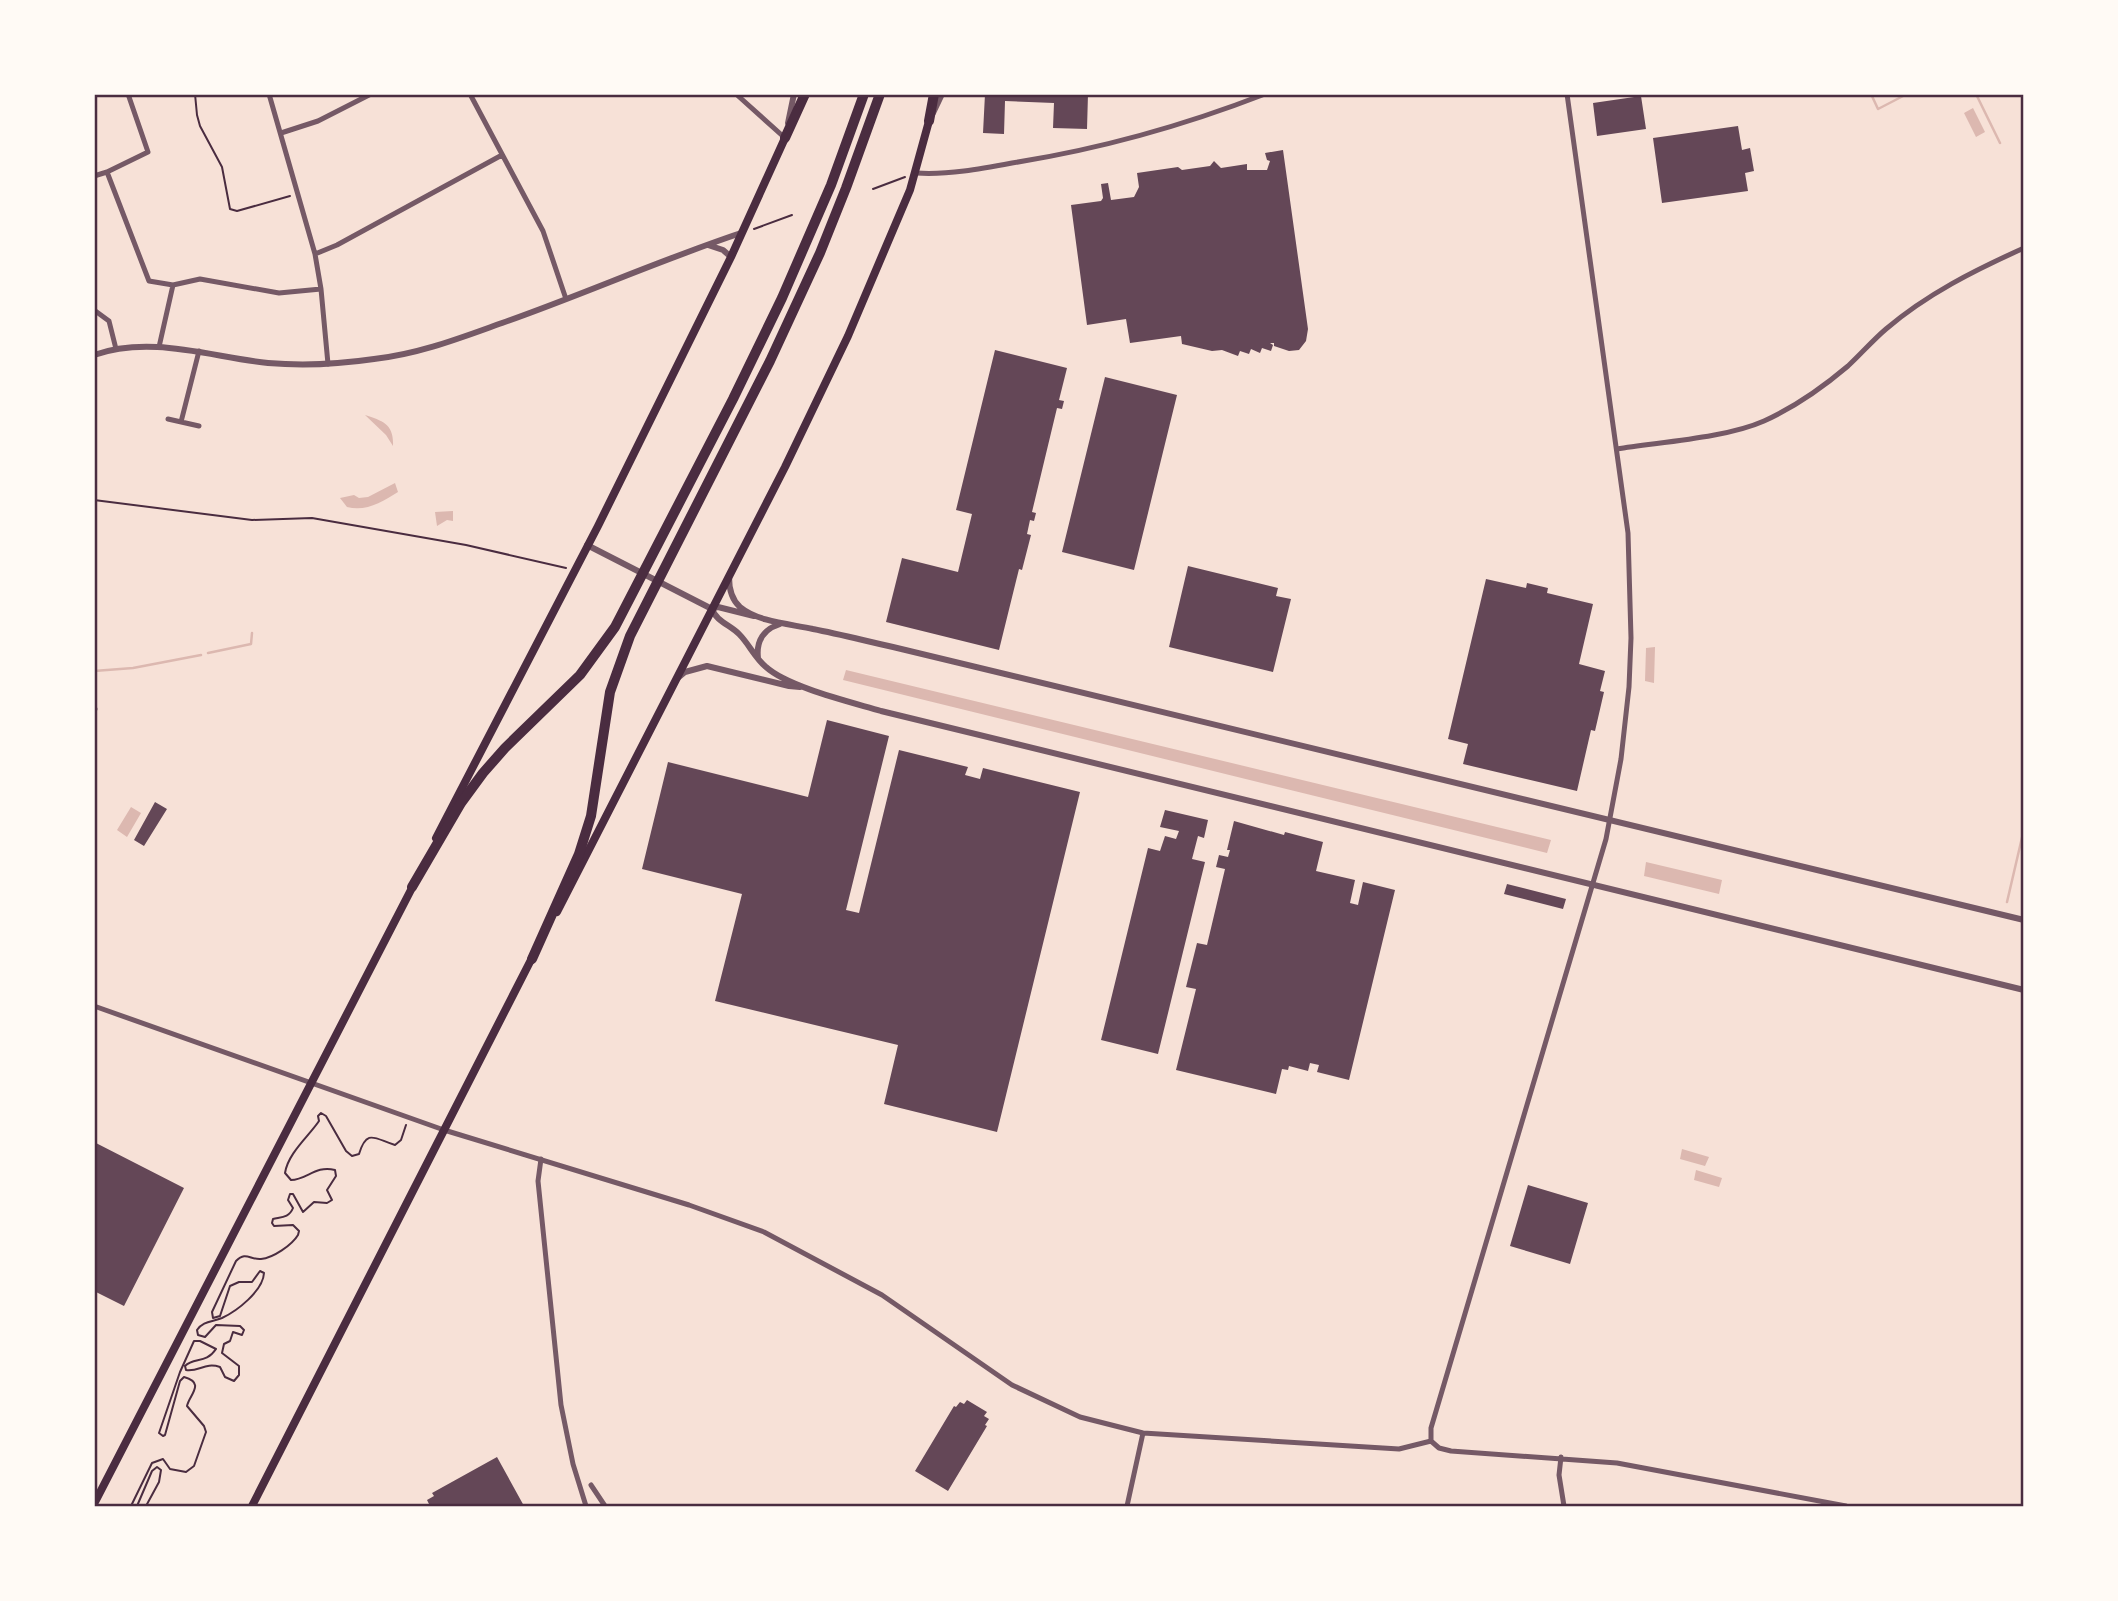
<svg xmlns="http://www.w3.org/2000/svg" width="2118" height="1601" font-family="Figtree,sans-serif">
	<rect width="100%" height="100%" fill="#f7e1d7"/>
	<path fill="#dcb8b0" d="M1973 108 1985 132 1976 137 1964 113Z
		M365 415C383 421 394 424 393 446L386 435Z
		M395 483 398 492C382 502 366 512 347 507L340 498 354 495 359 498 368 497Z
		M453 511V521L447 520 437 526 435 512Z
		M1655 647 1654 683 1645 681 1646 648Z
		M846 670 1551 840 1547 853 843 680Z
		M131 807 141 813 127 837 117 830Z
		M1646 862 1722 880 1719 894 1644 876Z
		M1682 1149 1709 1157 1705 1166 1680 1159Z
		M1696 1170 1722 1178 1719 1187 1694 1180Z"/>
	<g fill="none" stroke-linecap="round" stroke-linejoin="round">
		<path stroke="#dcb8b0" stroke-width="2.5" d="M1871 94 1878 109 1907 94
			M1976 94 2000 143
			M208 653 251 644 252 633
			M94 671 133 668 201 655
			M2007 902 2024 829"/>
	</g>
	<path fill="#644757" d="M985 94H1088L1087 129 1053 128 1054 103 1005 101 1004 134 983 133Z
		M1641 96 1646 129 1597 136 1593 103Z
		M1738 126 1742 150 1750 148 1754 171 1745 173 1748 191 1662 203 1653 138Z
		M1283 150 1308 329 1306 341 1299 350 1289 351 1274 346V343H1270L1273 345 1271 351 1262 348 1260 353 1251 349 1249 354 1240 351 1238 356 1222 350 1212 351 1182 344 1181 336 1130 343 1126 319 1087 325 1071 205 1101 201 1103 198 1101 184 1108 183 1111 200 1134 197 1139 187 1137 173 1178 167 1182 170 1210 166 1214 161 1221 168 1247 164V170H1267L1270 161 1267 160 1265 153Z
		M995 350 1067 368 1059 400 1064 401 1062 409 1057 408 1032 512 1036 513 1034 521 1030 520 1027 534 1031 535 1022 570 1019 569 999 650 886 622 902 558 958 572 972 514 956 510Z
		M1105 377 1177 395 1134 570 1062 552Z
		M1188 566 1278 588 1276 596 1291 599 1273 672 1169 647Z
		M1486 579 1526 588 1527 583 1548 588 1547 593 1593 604 1579 664 1605 671 1600 691 1604 692 1595 731 1591 730 1577 791 1463 764 1468 744 1448 739Z
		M827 720 889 736 846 910 859 913 899 750 968 767 965 775 980 779 983 768 1080 792 997 1132 884 1104 898 1045 715 1001 742 894 642 869 668 762 808 797Z
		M155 802 167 809 144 846 134 840Z
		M1165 810 1208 820 1204 838 1198 836 1192 859 1205 862 1158 1054 1101 1040 1148 848 1160 851 1165 836 1176 839 1179 831 1160 827Z
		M1234 821 1284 835 1285 832 1323 842 1316 871 1355 880 1350 903 1358 905 1363 882 1395 890 1349 1080 1317 1072 1319 1065 1310 1063 1308 1071 1289 1066 1288 1070 1282 1069 1276 1094 1176 1070 1196 989 1186 987 1197 943 1207 945 1225 869 1216 867 1219 855 1228 857 1230 850H1227Z
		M1507 884 1566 899 1563 909 1504 894Z
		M94 1142 184 1188 124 1306 94 1291Z
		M1528 1185 1588 1203 1570 1264 1510 1246Z
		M967 1400 987 1412 984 1416 989 1419 985 1425 987 1426 948 1491 915 1471 954 1406 956 1407 960 1402 964 1404Z
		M497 1457 524 1506H430L427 1500 434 1496 432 1493Z"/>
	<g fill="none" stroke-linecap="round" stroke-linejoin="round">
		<path stroke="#4a2c40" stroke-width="2" d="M195 94 197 115 200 126 222 167 230 209 237 211 290 196
			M873 189 905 177
			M754 229 792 215
			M94 500 252 520 312 518 466 545 566 568
			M131 1506 152 1463 163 1459 170 1469 186 1472 194 1466 206 1432 204 1426 187 1406C189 1395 206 1383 184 1377L180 1381 165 1435 163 1436 159 1433 180 1372 194 1341H200L216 1349C206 1364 194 1357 185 1366L186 1370C199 1372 205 1362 220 1367L225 1377 234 1381 239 1375V1366L222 1353 224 1344 230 1341 233 1332 242 1335 244 1330 240 1326 216 1325 205 1337 198 1335 197 1330C203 1321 212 1322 222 1318 237 1311 263 1291 264 1273L260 1271 252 1282H239L230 1286 220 1316 213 1318 212 1312 236 1261C246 1251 250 1260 261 1259 273 1258 292 1245 298 1235L299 1231 293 1225 274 1226 272 1223 273 1219C281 1217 289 1218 293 1208L288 1200 290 1194H293L303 1212 314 1202 327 1203 332 1200 327 1190 336 1176 335 1170C315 1165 307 1180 291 1180L285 1173C288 1153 309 1136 319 1121L318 1116 321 1113 326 1116 346 1151 352 1156 359 1154C367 1128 375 1139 395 1145L401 1140 406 1125
			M137 1506 152 1471 157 1467 161 1470 159 1482 146 1506"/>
		<path stroke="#755966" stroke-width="5" d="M128 94 148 152 107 172 149 281 173 285 200 279 279 293 321 289
			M269 94 315 254 321 289 328 364
			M470 94 543 231 566 299
			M736 94 785 138
			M281 133 318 121 371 94
			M916 173C948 175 980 169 1012 163 1101 149 1180 127 1265 94
			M94 176 107 172
			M315 254 337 245 502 155
			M94 310 109 321 116 349
			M159 347 173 285
			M168 419 199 426
			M181 422 199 351
			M1617 449C1660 442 1726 438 1764 421 1795 407 1822 388 1848 366 1861 354 1873 340 1886 329 1927 294 1975 270 2024 248
			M94 709H95
			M94 1006 444 1130 689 1205 764 1232 882 1295 1012 1385 1080 1417 1143 1433 1399 1449 1431 1441
			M541 1159 538 1181 561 1405 573 1464 586 1506
			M1431 1441V1428L1606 839 1621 759 1629 687 1631 638 1628 533 1567 94
			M1431 1441 1439 1448 1451 1451 1617 1463 1846 1506
			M1561 1457 1559 1475 1564 1506
			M591 1485 605 1506
			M1127 1506 1143 1433"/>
		<path stroke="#755966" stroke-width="6" d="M933 113 942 94
			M788 123 794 94
			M708 245 723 250 731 257
			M94 355C151 335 211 357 268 363 303 366 340 364 374 359 419 354 460 338 502 323 582 295 660 260 741 233
			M587 545 712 609 718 607 754 616
			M729 577C729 588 731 599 740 607 758 622 790 624 813 629 839 634 866 641 893 647L2024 920
			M712 609C716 621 730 625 739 634 749 644 755 658 766 667 788 687 851 702 881 711L2024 990
			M758 658C756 641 764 629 780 624
			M679 677 685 672 707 666 789 686 800 687"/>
		<path stroke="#4a2c40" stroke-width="8" d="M436 838 598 526 731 257 785 138
			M557 912 785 467 848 336 910 190 929 121
			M94 1504 414 884
			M252 1506 534 954"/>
		<path stroke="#4a2c40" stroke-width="10" d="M929 121 934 94
			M785 138 805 94
			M412 887 461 803 483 773 505 748 580 675 615 627 733 399 782 298 831 185 864 94
			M532 959 579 854 591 816 610 692 630 636 770 361 820 253 846 188 880 94"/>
	</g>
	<rect width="2118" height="1601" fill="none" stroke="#fffaf5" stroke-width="192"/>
	<rect x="96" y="96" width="1926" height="1409" fill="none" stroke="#4a2c40" stroke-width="2.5"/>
</svg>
